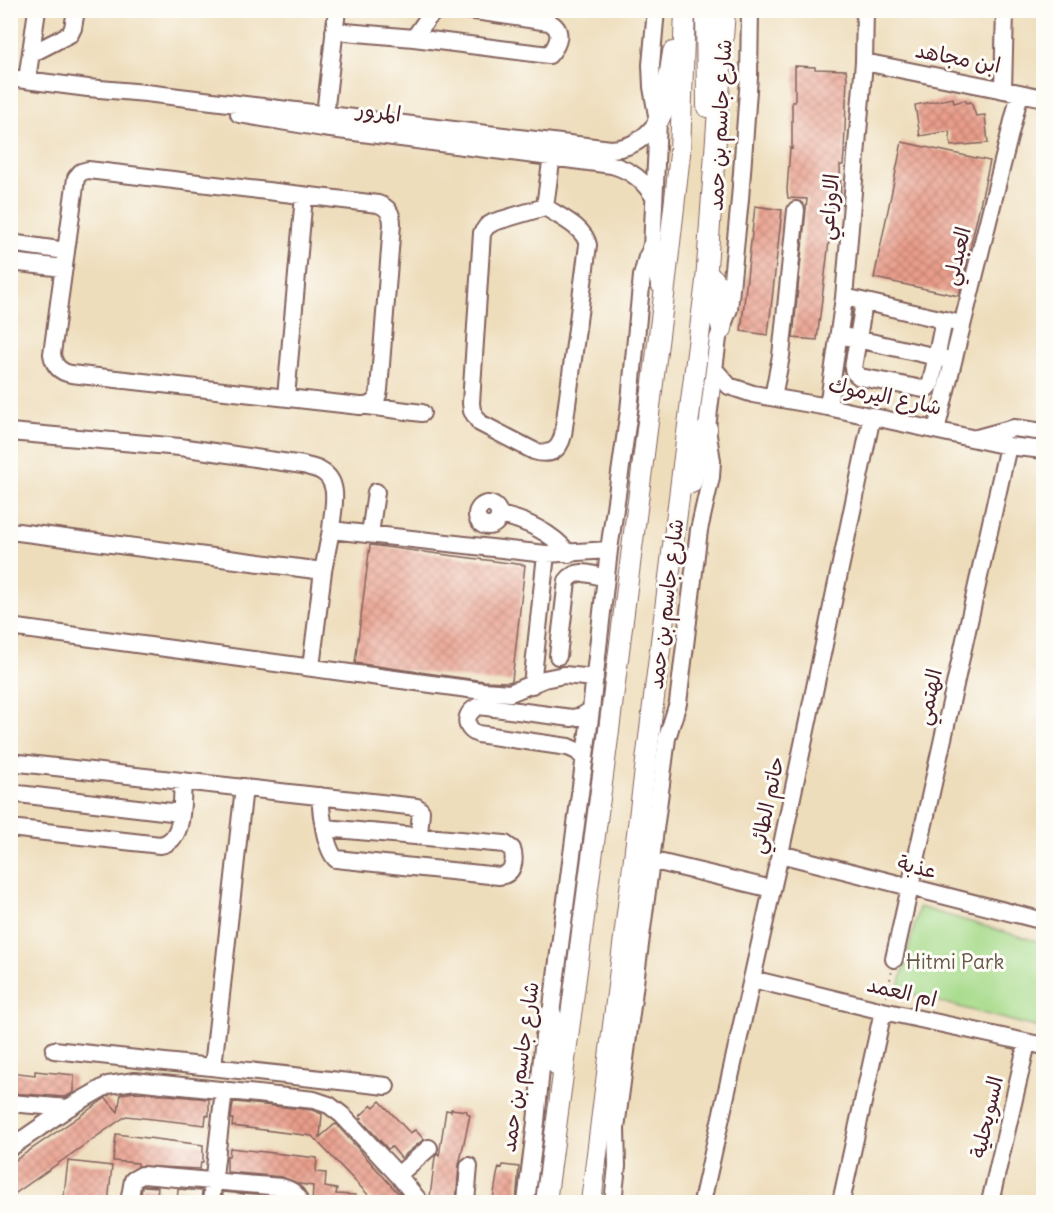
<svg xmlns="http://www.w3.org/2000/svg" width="1054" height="1213" font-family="Delius,'Playpen Sans Arabic',sans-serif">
	<defs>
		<pattern id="building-cross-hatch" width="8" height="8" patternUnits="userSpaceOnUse" patternTransform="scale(1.5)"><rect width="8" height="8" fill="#e99d8a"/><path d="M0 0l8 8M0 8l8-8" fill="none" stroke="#bf7f71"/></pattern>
	</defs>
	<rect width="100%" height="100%" fill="#fdfcf7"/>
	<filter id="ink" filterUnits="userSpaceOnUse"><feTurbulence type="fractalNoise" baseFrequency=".0167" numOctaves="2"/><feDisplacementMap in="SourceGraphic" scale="12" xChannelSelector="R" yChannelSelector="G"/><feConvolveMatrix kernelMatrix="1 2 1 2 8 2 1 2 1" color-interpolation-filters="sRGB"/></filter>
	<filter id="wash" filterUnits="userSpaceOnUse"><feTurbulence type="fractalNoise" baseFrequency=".008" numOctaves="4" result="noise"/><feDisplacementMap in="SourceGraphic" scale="24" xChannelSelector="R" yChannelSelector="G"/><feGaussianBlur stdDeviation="1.35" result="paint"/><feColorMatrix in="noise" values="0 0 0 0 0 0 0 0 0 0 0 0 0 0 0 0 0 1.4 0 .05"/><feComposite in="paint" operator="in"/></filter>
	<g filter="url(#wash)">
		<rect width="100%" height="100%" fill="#edb"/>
		<path fill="#a6da89" stroke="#787c5a" stroke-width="1.5" d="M919 907 1043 943V1029L898 991Z"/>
		<g id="blocks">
			<path fill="url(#building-cross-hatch)" d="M795 66 815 67V69L846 70 847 78 844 153 843 165H840L841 200H834L817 340 793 338 807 199 788 198 787 190 790 148 792 149V102H795Z
				M953 98 954 103 965 100 967 103 971 102 976 116 985 115 988 143 951 146 949 131 920 136 915 105Z
				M902 142 990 161 959 296 874 278Z
				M755 206 782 210 768 335 741 331Z
				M370 545 525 565 512 681 508 682 484 681 355 663Z
				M35 1071 74 1075V1092L66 1097 10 1093V1072L35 1075Z
				M135 1092 209 1099V1116L206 1115 205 1125 126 1116 10 1197V1164L106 1098 118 1112 121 1094Z
				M380 1101 410 1133 415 1130 424 1139 401 1158 392 1147 388 1149 360 1119 362 1118 360 1116 372 1105 374 1107Z
				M235 1102 312 1110 322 1114 320 1137 334 1125 336 1124 407 1203H376L312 1136 232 1126 233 1119H231L233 1103Z
				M451 1109 467 1111V1113L470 1115 459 1165 456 1201 453 1202 430 1197 435 1157 437 1154 439 1156 446 1110 451 1111Z
				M116 1134 203 1145V1162H201L200 1169 138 1166V1163L113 1161Z
				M230 1148 317 1158 316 1172 326 1173 325 1187 337 1189 336 1194 356 1195 355 1203H312L313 1186 300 1184 282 1177 227 1172V1156H229Z
				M68 1161 112 1166 108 1203H63Z
				M503 1165 519 1167 516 1203H495L493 1200 497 1175 499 1167 502 1168Z
				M144 1186 158 1187 156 1203H140L142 1187Z
				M178 1189 202 1191 201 1203H177Z
				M223 1192 244 1194 243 1203H222Z"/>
		</g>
	</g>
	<g filter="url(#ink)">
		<use href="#blocks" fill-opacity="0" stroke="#83625d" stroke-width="1.5"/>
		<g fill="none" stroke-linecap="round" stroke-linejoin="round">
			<defs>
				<path id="minor" d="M334 31 414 38 549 55C559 44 564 30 549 22L468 10
					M414 38 428 18 436 10
					M31 54 70 34 73 28 76 10
					M864 62 1044 98
					M10 78 88 88 146 93 611 149C633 148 645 138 658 121
					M27 80 37 10
					M1003 90 1005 10
					M239 114 323 128 612 165C632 171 643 180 654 197
					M324 123 337 10
					M88 170 378 204C388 207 392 214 392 224L379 390C378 401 371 407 360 406L71 374C60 372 54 366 52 354L76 178 81 172Z
					M545 207C560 217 584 227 588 245L563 435C559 451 550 456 534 451L480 423 472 411 471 403 482 233 487 226 494 222Z
					M545 207 553 147
					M10 243 66 251
					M10 262 64 268
					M853 299 953 322
					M864 302 853 368 854 372 860 377 923 389 927 388 931 383 944 320
					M848 337 946 359
					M715 370 729 386 753 394 828 407 1008 446 1044 450
					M286 397 304 196
					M773 397 781 356 796 210
					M368 406 422 413
					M828 407 844 298 864 62 865 10
					M936 430 1020 93
					M10 432 180 447 303 465C309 467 316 468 321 471 342 482 332 511 331 530L546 554 609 550
					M977 438 1014 428 1044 432
					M477 515a11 11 0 1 1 22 0a11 11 0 1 1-22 0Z
					M499 515C525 520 553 533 569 554
					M10 531 323 571 311 667
					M370 534 376 492
					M323 571 331 530
					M10 627 483 691 510 693 544 679 564 675 595 678
					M558 656 567 581C577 567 592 575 606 578
					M532 685 546 554
					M585 759 577 751 568 747 478 734C463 728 464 713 479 706L572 718 582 716 591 710
					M10 762 417 807 421 811 419 835
					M10 793 180 813
					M320 796C321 811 325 849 336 859L499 876C513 875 516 861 512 849L505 844 325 828
					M10 828 160 845C186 841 181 801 183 781
					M780 854 1044 921
					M650 860 772 889
					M894 959 1008 446
					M752 979 883 1011 1044 1046
					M54 1050 386 1086
					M213 1067 244 787
					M10 1103 68 1108
					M10 1148 68 1108 108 1085 135 1081 314 1100 329 1105 342 1115 398 1175 420 1202
					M398 1175 429 1148
					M129 1202 133 1180 142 1175 281 1187C289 1189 298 1193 299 1202
					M211 1202 224 1090
					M466 1202 469 1166
					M526 1202 536 1122 544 1036 551 1014 591 710 609 550 629 411 642 276 647 257 652 248 658 121 652 87 651 65 656 10
					M613 1202 617 1166 616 1128 667 738 678 703 699 530 711 477 712 461 707 429 709 410 718 338 729 309 740 199 749 77 750 10
					M702 1202 780 854 872 416
					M841 1202 883 1011
					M990 1202 1027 1043"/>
				<path id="major" d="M706 10 707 107
					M658 121 665 106 673 52
					M652 248 661 284
					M714 279 717 288V307L722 329
					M691 483 707 429
					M551 1014 557 1065
					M546 1202 608 738 664 296 680 154 685 10
					M591 1202 706 281 725 10"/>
			</defs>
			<use href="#minor" stroke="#83625d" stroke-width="20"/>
			<use href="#major" stroke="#83625d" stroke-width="22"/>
			<path stroke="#83625d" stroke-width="2" stroke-dasharray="1.5 4.5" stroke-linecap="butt" d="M886 997 892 971"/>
			<use href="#minor" stroke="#fff" stroke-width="16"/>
			<use href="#major" stroke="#fff" stroke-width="20"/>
		</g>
	</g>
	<g text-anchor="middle" stroke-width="6" stroke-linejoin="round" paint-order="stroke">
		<g font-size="21" fill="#4a1f2b" stroke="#fdfcf7">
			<text transform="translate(958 58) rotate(11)" y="7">ابن مجاهد</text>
			<text transform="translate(379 112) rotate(7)" y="7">المرور</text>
			<text transform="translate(720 125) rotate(-87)" y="7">شارع جاسم بن حمد</text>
			<text transform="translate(829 207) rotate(-85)" y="7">الاوزاعي</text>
			<text transform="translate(957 256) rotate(-76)" y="7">العبدلي</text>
			<text transform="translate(885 396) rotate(12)" y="7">شارع اليرموك</text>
			<text transform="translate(666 604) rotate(-83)" y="7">شارع جاسم بن حمد</text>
			<text transform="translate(929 697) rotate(-77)" y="7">الهتمي</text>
			<text transform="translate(767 805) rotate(-78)" y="7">حاتم الطائي</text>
			<text transform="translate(917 867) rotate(14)" y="7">عذبة</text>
			<text transform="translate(902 992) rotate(13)" y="7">ام العمد</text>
			<text transform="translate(520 1067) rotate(-82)" y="7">شارع جاسم بن حمد</text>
			<text transform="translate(987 1117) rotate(-77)" y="7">السويحلية</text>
		</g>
		<g font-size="21" fill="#665747" stroke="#fdfcf7">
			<text x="955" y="969">Hitmi Park</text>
		</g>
	</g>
	<rect width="1054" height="1213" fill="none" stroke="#fdfcf7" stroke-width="36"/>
</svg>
